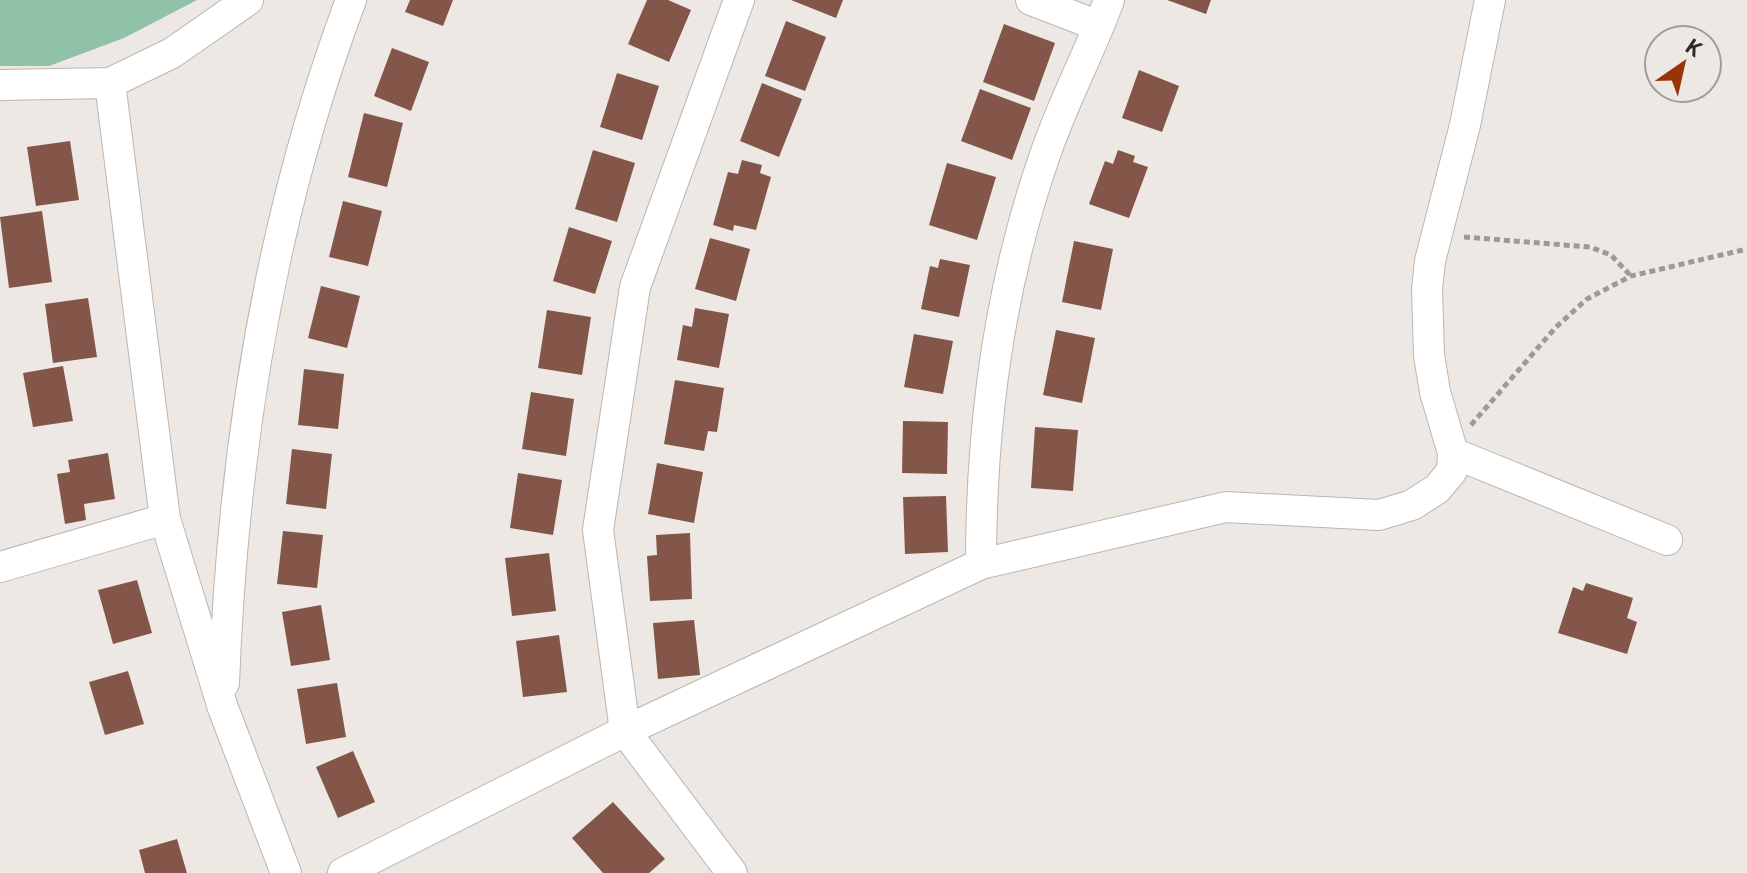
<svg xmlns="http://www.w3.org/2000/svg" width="1747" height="873" font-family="Barlow,sans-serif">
	<rect width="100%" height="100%" fill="#ede8e3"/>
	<path fill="#90c2aa" d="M0 0H197L124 38 49 66H0Z"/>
	<path fill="#835649" d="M410 0H453L443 26 405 12Z
		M647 0H668L691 10 669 62 628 44Z
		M791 0H843L836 18Z
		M1167 0H1211L1206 14Z
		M786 21 826 37 805 91 765 76Z
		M1004 24 1055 43 1034 101 983 82Z
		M392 48 429 62 411 111 374 96Z
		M1139 70 1179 86 1162 132 1122 118Z
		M617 73 659 86 642 140 600 127Z
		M762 83 802 99 779 157 740 141Z
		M980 89 1031 108 1012 160 961 141Z
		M364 113 403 123 387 187 348 177Z
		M70 141 79 200 36 206 27 147Z
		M593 150 635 163 617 222 575 209Z
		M1118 150 1135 156 1133 162 1148 167 1129 218 1089 204 1105 161 1113 164Z
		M742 160 762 165 760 173 771 177 756 230 734 225 733 231 713 225 728 172 738 174Z
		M947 163 996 177 977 240 929 225Z
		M343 201 382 211 368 266 329 257Z
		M42 211 52 282 9 288 0 217Z
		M569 227 612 241 595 294 553 281Z
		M710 238 750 249 736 301 695 289Z
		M1074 241 1113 249 1101 310 1062 302Z
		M940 259 970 265 959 317 921 309 930 266 938 268Z
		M321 286 360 296 347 348 308 338Z
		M88 298 97 357 53 363 45 304Z
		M695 308 729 314 719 368 677 360 683 325 692 327Z
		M547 310 591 317 582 375 538 368Z
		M1056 330 1095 338 1082 403 1043 395Z
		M914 334 953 341 943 394 904 387Z
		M63 366 73 421 33 427 23 373Z
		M304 369 344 374 338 429 298 425Z
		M675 380 724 388 717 432 708 431 704 451 664 444Z
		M531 392 574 399 566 456 522 449Z
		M903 421 948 422 947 474 902 473Z
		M1035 427 1078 430 1073 491 1031 488Z
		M292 449 332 454 326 509 286 504Z
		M108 453 115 499 84 504 86 520 65 524 57 474 70 472 68 460Z
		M657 463 703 472 694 523 648 514Z
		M518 473 562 480 553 535 510 528Z
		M946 496 948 552 905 554 903 497Z
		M283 531 323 535 317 588 277 584Z
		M690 533 692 599 650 601 647 556 657 555 656 535Z
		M549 553 556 611 512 616 505 558Z
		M137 580 152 633 113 644 98 590Z
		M1586 583 1633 598 1627 618 1637 622 1627 654 1558 633 1573 587 1583 591Z
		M321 605 330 660 291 666 282 612Z
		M694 620 700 675 658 679 653 623Z
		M559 635 567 692 523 697 516 641Z
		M128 671 144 724 105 735 89 682Z
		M337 683 346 737 306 744 297 689Z
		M353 751 375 802 338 818 316 767Z
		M613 802 665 859 649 873H603L572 838Z
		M177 839 187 873H145L139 850Z"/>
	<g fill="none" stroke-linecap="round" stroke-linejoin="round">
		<defs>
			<path id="street" d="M1031 0 1099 26
				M110 83 165 519 223 708 286 873
				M0 85 110 83 172 53 248 0
				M1453 453 1667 540
				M981 564C981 423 999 285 1046 152 1064 100 1090 52 1109 0
				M0 567 165 519
				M224 683C233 452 269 218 351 0
				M343 873 625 731 981 564 1226 507 1379 515 1412 505 1437 489 1452 471 1453 453 1435 392 1429 355 1427 289 1430 261 1465 125 1490 0
				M732 873 625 731 598 530 635 287 739 0"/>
		</defs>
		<use href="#street" stroke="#bbb6b1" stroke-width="32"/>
		<path stroke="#9d9995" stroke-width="5" stroke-dasharray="6 4" stroke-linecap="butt" d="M1464 237 1590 247 1611 255 1631 276
			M1471 425 1556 327 1587 299 1631 276 1747 249"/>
		<use href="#street" stroke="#fff" stroke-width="30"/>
	</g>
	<g transform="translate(1683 64) rotate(34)"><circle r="38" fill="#ede8e3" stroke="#a09c98" stroke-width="2"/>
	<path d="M0-6L14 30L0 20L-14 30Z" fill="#993409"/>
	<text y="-12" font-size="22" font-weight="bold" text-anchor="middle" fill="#2c2a28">K</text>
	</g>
</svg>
